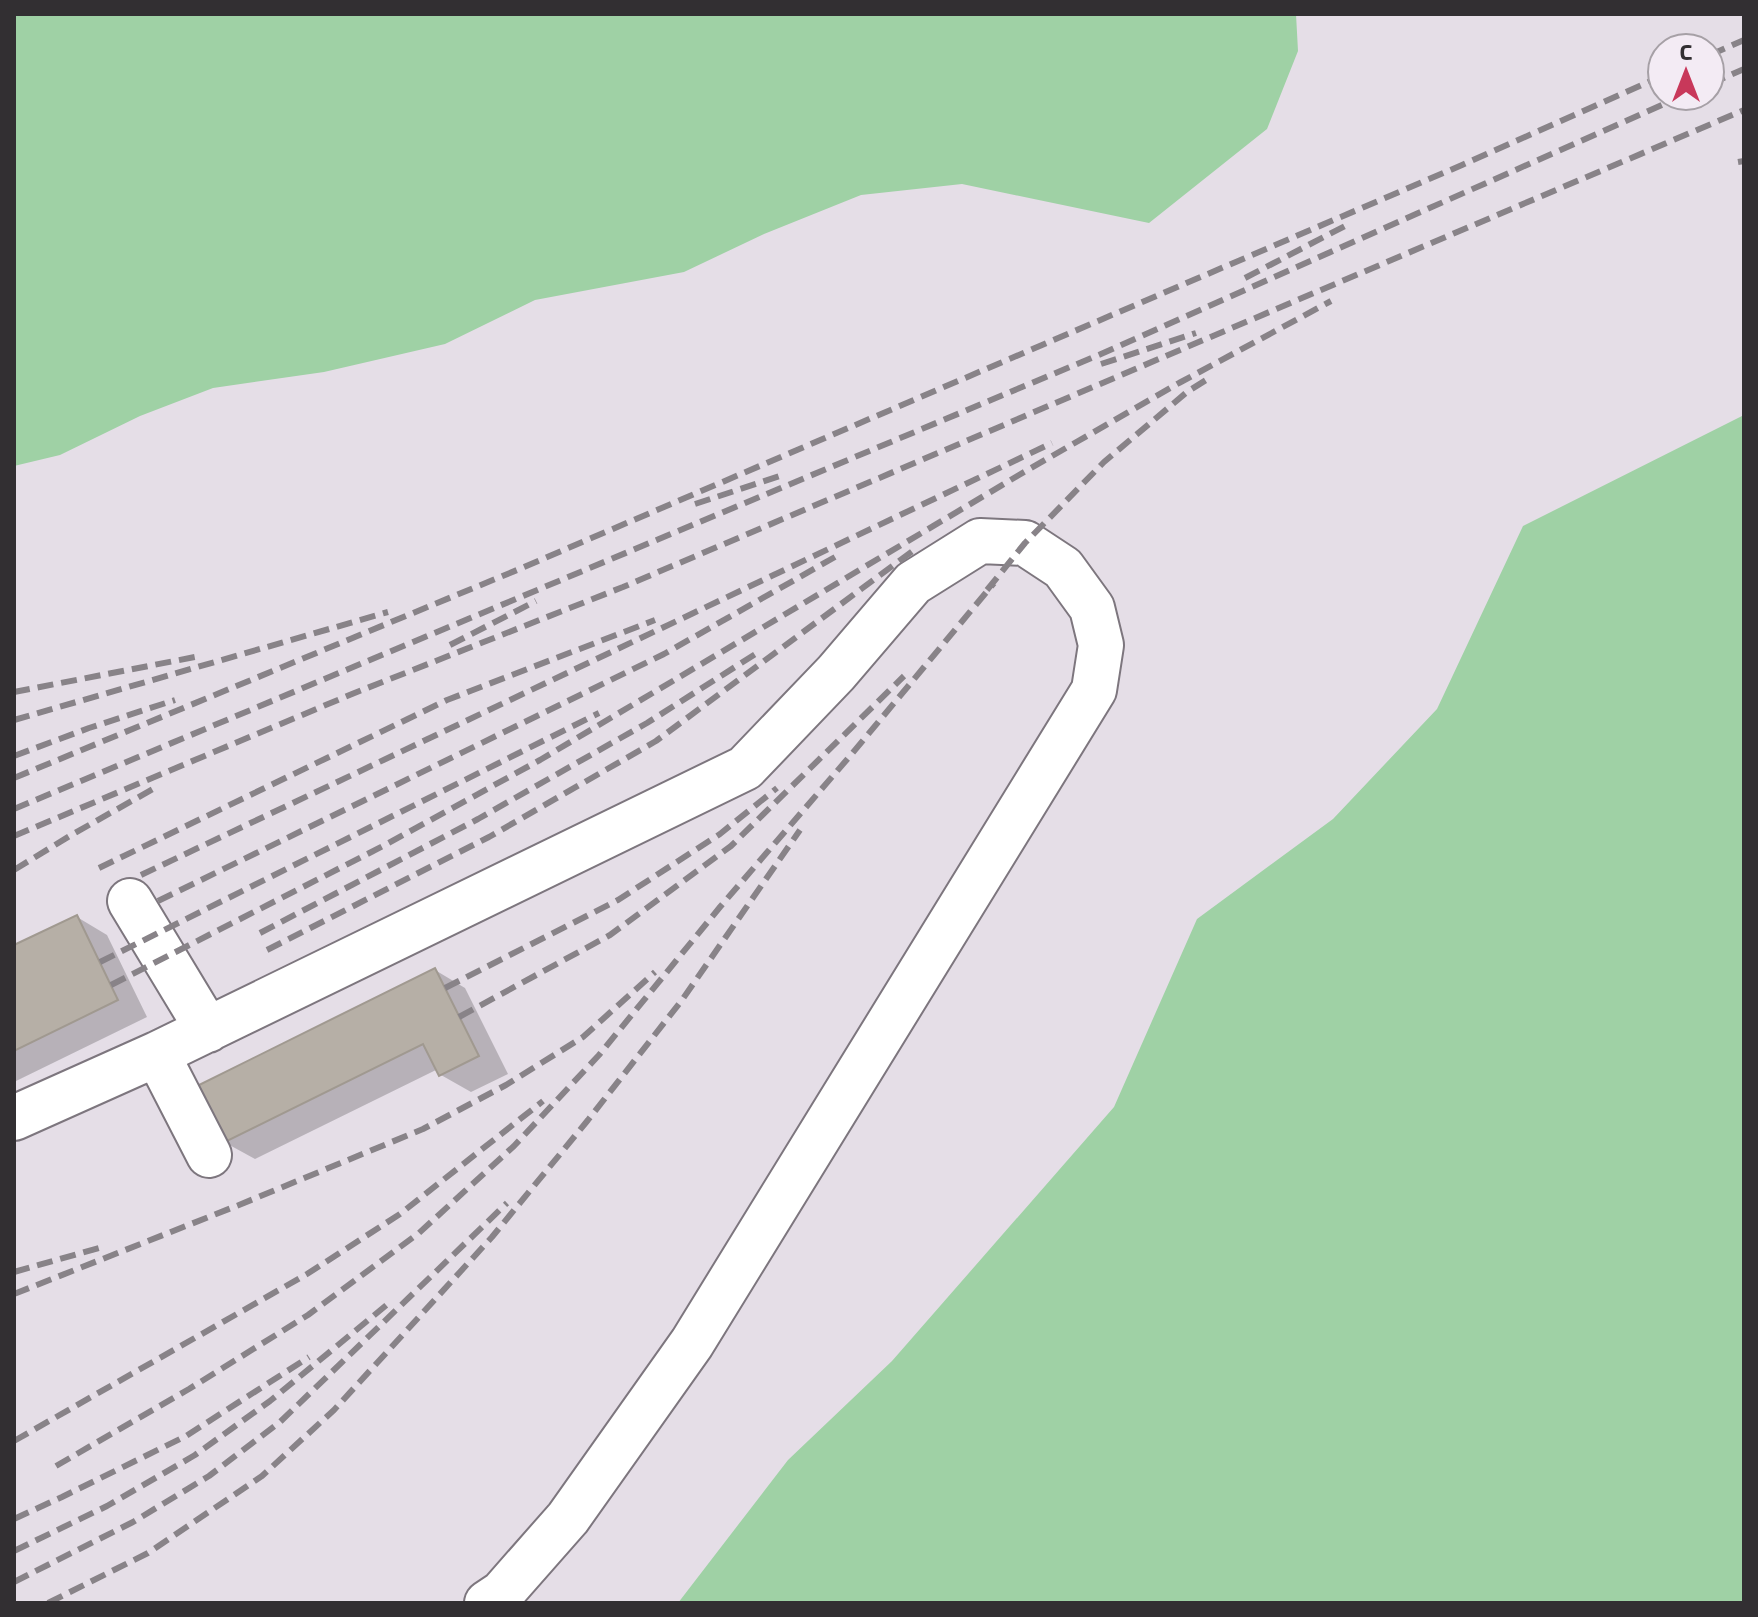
<svg xmlns="http://www.w3.org/2000/svg" width="1758" height="1617" font-family="'Exo 2',sans-serif">
	<rect width="100%" height="100%" fill="#e5dee7"/>
	<path fill="#9fd1a5" d="M14 14H1296L1298 51 1267 129 1149 223 962 184 861 195 764 234 684 272 535 300 445 344 324 372 213 388 140 416 60 455 14 466Z
		M1744 415V1603H678L788 1460 892 1361 1114 1107 1197 919 1333 819 1437 709 1523 526Z"/>
	<path fill="#0003" d="M77 917 107 935 147 1017 14 1082V948Z
		M435 970 465 988 508 1074 471 1092 441 1075 438 1069 255 1159 224 1142Z"/>
	<path fill="#b6afa6" stroke="#a09990" stroke-width="2" d="M77 915 118 1000 14 1051V945Z
		M435 968 479 1056 439 1076 423 1044 223 1143 195 1087Z"/>
	<g fill="none" stroke-linecap="round" stroke-linejoin="round">
		<defs>
			<path id="minor" d="M130 901 208 1030
				M14 1118 157 1054
				M209 1155 157 1054 745 768 836 673 913 583 980 541 1025 543 1063 568 1092 608 1101 645 1094 690 692 1343 568 1518 502 1593 487 1603"/>
		</defs>
		<use href="#minor" stroke="#7d767e" stroke-width="48"/>
		<use href="#minor" stroke="#fff" stroke-width="44"/>
		<path stroke="#888388" stroke-width="6" stroke-dasharray="16 8" stroke-linecap="butt" d="M1710 55 1744 40
			M1710 84 1744 69
			M1738 162 1744 161
			M1245 278 1345 226
			M1101 364 1196 333
			M695 504 786 474
			M987 590 1025 543 1104 462 1187 392 1206 380
			M450 645 536 601
			M14 692 195 657
			M14 720 388 612
			M14 756 89 728 175 700
			M14 778 517 570 1462 165 1662 76
			M14 809 1101 354 1682 96
			M14 836 352 694 623 587 1744 110
			M99 868 447 700 655 620
			M14 870 73 834 153 789
			M141 875 1052 443
			M158 901 664 654 835 557
			M260 933 478 819 647 723 757 653
			M267 950 489 837 656 741 918 547
			M100 962 599 713
			M111 985 385 845 540 760 1019 475 1179 383 1331 301
			M445 988 618 900 720 834 777 788
			M459 1017 610 935 731 846 904 676
			M14 1272 106 1246
			M14 1294 239 1205 423 1129 506 1085 583 1037 655 972
			M14 1441 307 1274 400 1214 543 1101
			M56 1466 189 1389 308 1315 419 1233 514 1146 599 1055 720 907 850 756 994 583
			M14 1519 62 1497 186 1436 309 1357
			M14 1551 107 1506 195 1455 270 1401 389 1303
			M14 1582 133 1522 209 1476 280 1422 507 1203
			M48 1603 148 1553 262 1476 334 1410 492 1237 588 1120 682 1000 800 830"/>
	</g>
	<rect width="1758" height="1617" fill="none" stroke="#322f32" stroke-width="32"/>
	<g transform="translate(1686 72)"><circle r="38" fill="#f3ebf4" stroke="#a6a0a6" stroke-width="2"/>
	<path d="M0-6L14 30L0 20L-14 30Z" fill="#c8385a"/>
	<text y="-12" font-size="22" font-weight="bold" text-anchor="middle" fill="#322f32">С</text>
	</g>
</svg>
